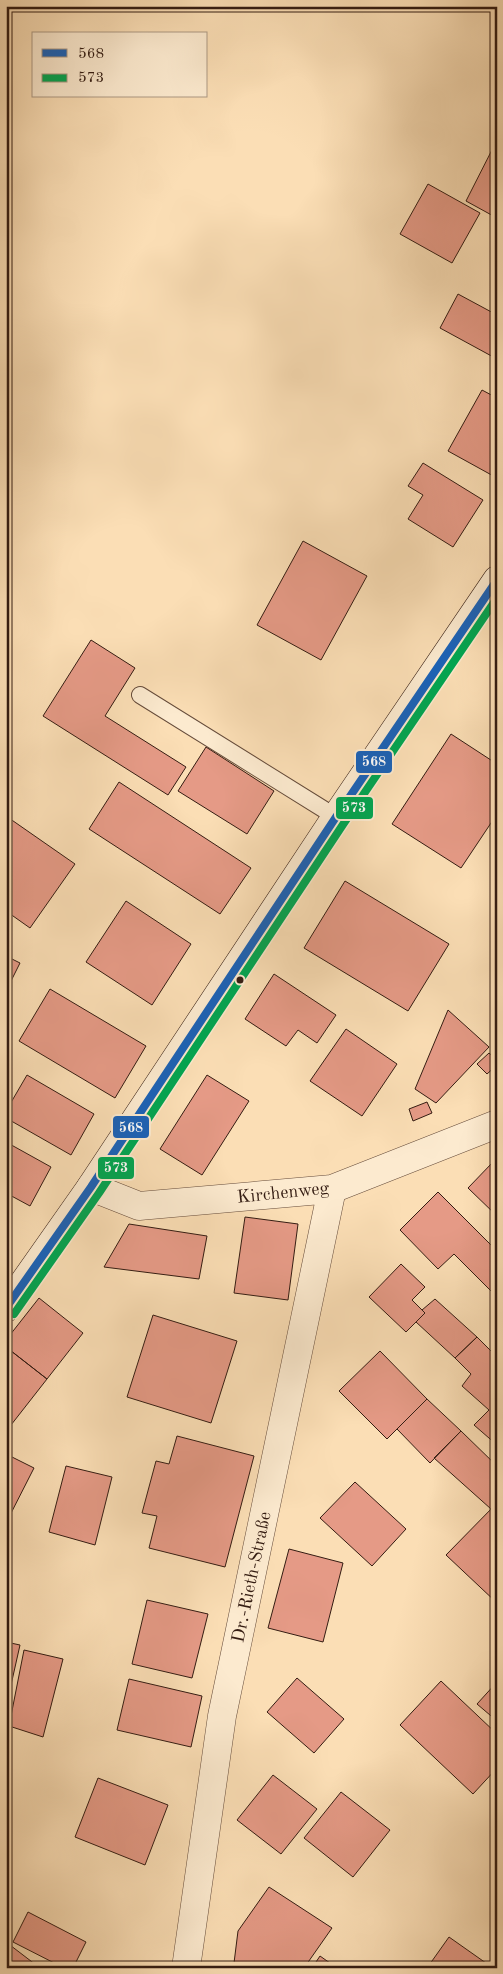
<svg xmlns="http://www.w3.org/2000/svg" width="503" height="1974" font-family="'Old Standard TT',serif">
	<rect width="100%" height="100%" fill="#fbdeb5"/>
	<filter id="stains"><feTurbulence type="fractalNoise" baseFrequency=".004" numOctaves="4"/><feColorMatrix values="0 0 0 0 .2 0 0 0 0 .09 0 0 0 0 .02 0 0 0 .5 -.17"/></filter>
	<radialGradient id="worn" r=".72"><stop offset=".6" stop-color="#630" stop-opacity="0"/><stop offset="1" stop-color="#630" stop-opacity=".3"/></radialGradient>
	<path fill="#e59a86" stroke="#341c12" d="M497 140V218L466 201Z
		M428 184 480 213 452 263 400 234Z
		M458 294 497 315V359L440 328Z
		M482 390 497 398V478L448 451Z
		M423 463 483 500 453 547 408 519 423 495 408 486Z
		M303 541 367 576 321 660 257 625Z
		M91 640 135 668 105 716 186 767 168 795 43 716Z
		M451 734 497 764V814L461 868 392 824Z
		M206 747 274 791 247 834 178 791Z
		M119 782 251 868 220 914 89 829Z
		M6 816 75 864 30 928 6 911Z
		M345 881 449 944 408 1011 304 948Z
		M126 901 191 944 152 1005 86 962Z
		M6 956 20 963 6 991Z
		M274 974 336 1015 317 1043 298 1030 286 1046 245 1019Z
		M50 989 146 1046 115 1098 19 1041Z
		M448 1010 489 1047 436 1103 415 1089Z
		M346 1029 397 1064 362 1116 310 1081Z
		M489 1053 497 1060V1065L487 1074 477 1064Z
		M27 1075 94 1114 71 1155 6 1118V1111Z
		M207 1075 249 1101 202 1175 160 1149Z
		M427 1102 432 1113 413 1121 409 1109Z
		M6 1142 51 1167 30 1206 6 1193Z
		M493 1162 497 1166V1216L468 1188Z
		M438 1192 497 1251V1297L454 1254 438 1269 400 1230Z
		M245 1217 298 1224 288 1300 234 1293Z
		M129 1224 207 1236 199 1279 104 1267Z
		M401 1264 425 1287 412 1300 425 1313 406 1332 369 1297Z
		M39 1298 83 1333 47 1379 6 1347V1340Z
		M435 1299 477 1337 455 1358 416 1322 425 1313 422 1310Z
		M153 1315 237 1341 211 1423 127 1397Z
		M477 1337 497 1357V1445L474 1425 489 1410 462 1386 471 1374 455 1358Z
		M6 1347 47 1379 11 1425 6 1422Z
		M380 1351 427 1399 387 1439 339 1391Z
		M427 1399 461 1431 430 1463 397 1429Z
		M461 1431 497 1466V1503L491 1509 434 1458Z
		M177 1436 254 1456 225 1567 149 1548 157 1516 142 1513 156 1461 169 1464Z
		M6 1454 34 1468 6 1523Z
		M66 1466 112 1477 95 1545 49 1532Z
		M355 1482 406 1529 372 1566 320 1518Z
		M497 1503V1603L446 1555Z
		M289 1549 343 1563 323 1642 268 1628Z
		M147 1600 208 1614 192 1678 132 1664Z
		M6 1642 20 1645 11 1685 6 1684Z
		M24 1650 63 1659 43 1737 9 1726Z
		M297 1678 344 1719 314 1753 267 1712Z
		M129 1679 202 1696 191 1747 117 1730Z
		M441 1681 497 1734V1768L473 1794 400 1725Z
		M497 1682V1721L477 1704Z
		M273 1775 317 1809 281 1854 237 1820Z
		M98 1778 168 1805 145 1865 75 1837Z
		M341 1792 390 1830 353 1877 304 1838Z
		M269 1887 332 1928 304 1968H241L234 1963 238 1931Z
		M28 1912 86 1942 73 1968H64L13 1942Z
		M449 1937 493 1968H427Z
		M6 1942 40 1968H6Z
		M320 1956 337 1968H312Z"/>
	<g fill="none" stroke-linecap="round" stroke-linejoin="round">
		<defs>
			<path id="lane" d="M140 695 336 817"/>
			<path id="street" d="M91 1187 139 1206 332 1189 497 1124
				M186 1968 222 1716 332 1189"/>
			<path id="secondary" d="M6 1308 91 1187 336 817 497 580"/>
		</defs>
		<use href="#lane" stroke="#664c3b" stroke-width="18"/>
		<use href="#street" stroke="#664c3b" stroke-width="29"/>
		<use href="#secondary" stroke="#341c12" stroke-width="29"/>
		<use href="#lane" stroke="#fceacf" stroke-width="16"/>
		<use href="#street" stroke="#fceacf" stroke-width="28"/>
		<use href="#secondary" stroke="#fceacf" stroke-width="28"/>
		<defs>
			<path id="bus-1" d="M6 1308 91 1187 336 817 497 580"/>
			<path id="bus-2" d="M14 1314 99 1193 344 823 497 598"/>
		</defs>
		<use href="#bus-1" stroke="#fceacf" stroke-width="11"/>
		<use href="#bus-2" stroke="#fceacf" stroke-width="11"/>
		<use href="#bus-1" stroke="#1b62b7" stroke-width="8"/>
		<use href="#bus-2" stroke="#00a651" stroke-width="8"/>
	</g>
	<circle fill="#341c12" stroke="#fceacf" stroke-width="2" cx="240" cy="980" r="4.5"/>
	<g text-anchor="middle" stroke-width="5" stroke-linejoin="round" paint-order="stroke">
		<g font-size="18" fill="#341c12" stroke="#fceacf">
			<text transform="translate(283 1192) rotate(-6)" y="6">Kirchenweg</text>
			<text transform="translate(251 1577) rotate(-78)" y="6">Dr.-Rieth-Straße</text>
		</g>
	</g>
	<g stroke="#fceacf" stroke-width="2">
		<rect x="355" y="750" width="38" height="24" rx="5" fill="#1b62b7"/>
		<rect x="335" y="796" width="39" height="24" rx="5" fill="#00a651"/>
		<rect x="112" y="1115" width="38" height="24" rx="5" fill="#1b62b7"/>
		<rect x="97" y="1156" width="38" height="24" rx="5" fill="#00a651"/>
	</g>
	<g font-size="14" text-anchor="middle" font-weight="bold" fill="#fff">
		<text x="374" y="766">568</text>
		<text x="354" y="812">573</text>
		<text x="131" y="1132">568</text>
		<text x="116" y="1172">573</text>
	</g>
	<rect width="503" height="1974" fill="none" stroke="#fbdeb5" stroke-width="25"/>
	<rect x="8" y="8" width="488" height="1959" fill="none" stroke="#341c12" stroke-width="2.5"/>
	<rect x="12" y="12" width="478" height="1949" fill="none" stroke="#341c12"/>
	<rect x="32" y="32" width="175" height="65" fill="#fceacf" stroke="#ac9883"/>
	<rect x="42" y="49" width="25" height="8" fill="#1b62b7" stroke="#ac9883"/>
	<text x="78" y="58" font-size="15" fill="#341c12">568</text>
	<rect x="42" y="74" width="25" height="8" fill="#00a651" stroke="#ac9883"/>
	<text x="78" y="82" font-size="15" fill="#341c12">573</text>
	<rect width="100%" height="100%" filter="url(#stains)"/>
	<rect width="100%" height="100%" fill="url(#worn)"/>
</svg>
